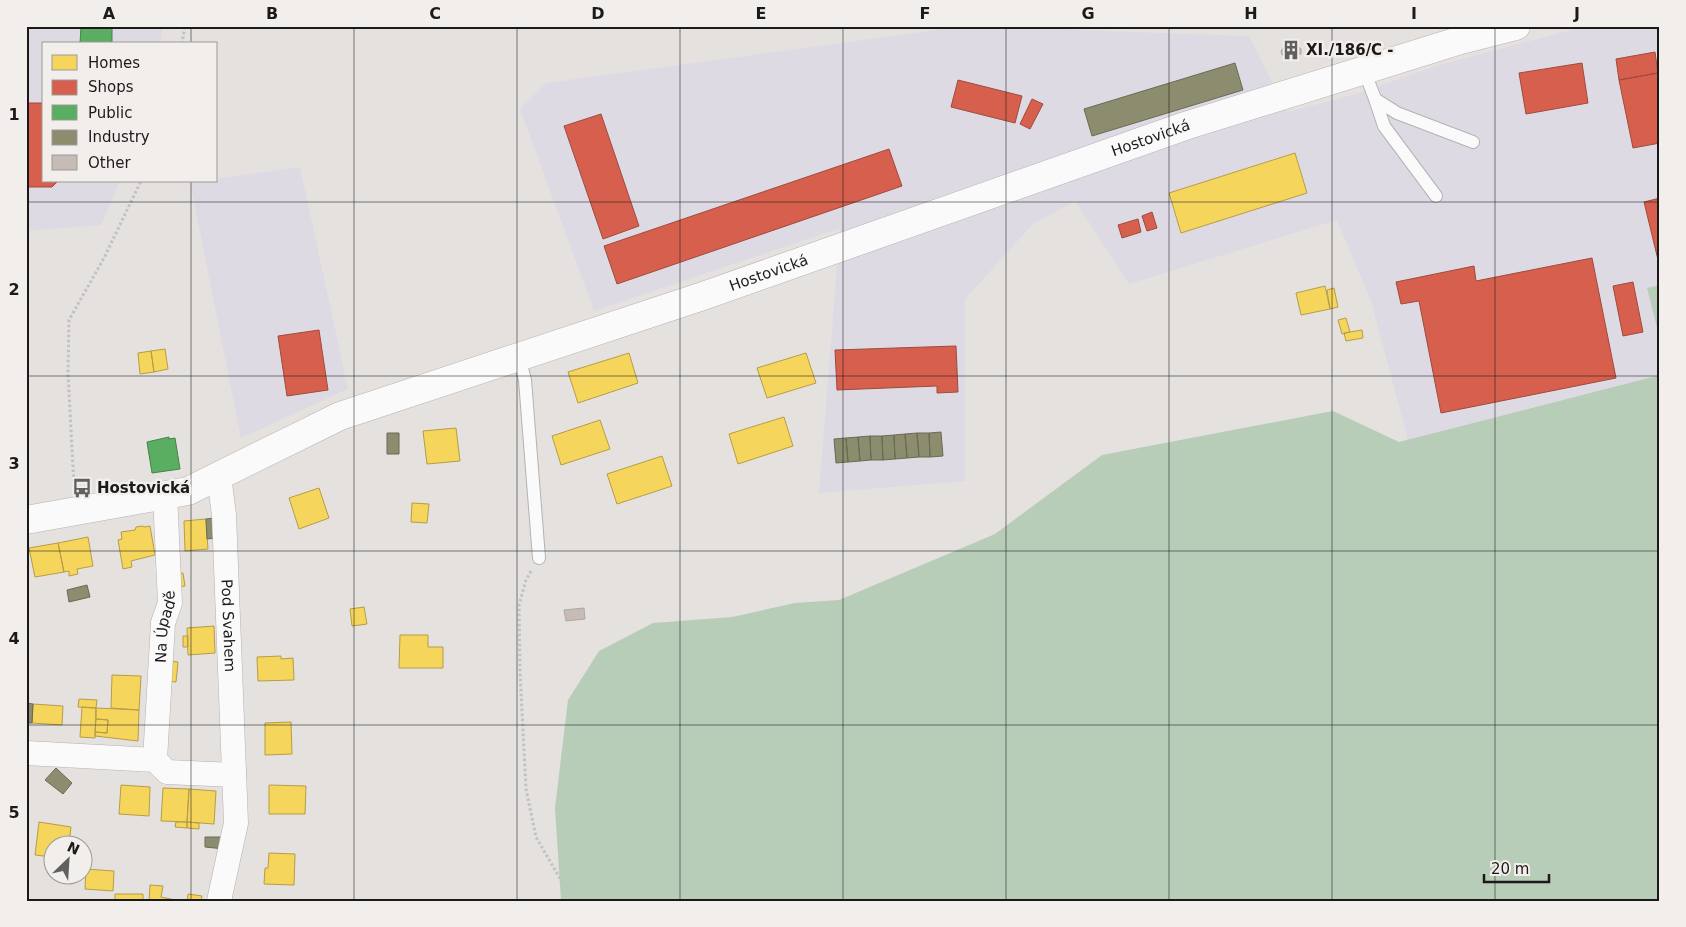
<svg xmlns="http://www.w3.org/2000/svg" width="1686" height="927" font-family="'DejaVu Sans',sans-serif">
	<rect width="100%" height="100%" fill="#e4e1df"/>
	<path fill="#dedae4" d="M26 26H163L160 44H44V181H120L101 225 26 231Z
		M967 26 1249 36 1287 112 1349 96 1443 64 1586 26H1660V285L1648 289 1660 339V375L1408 440 1371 301 1337 220 1129 284 1075 201 1033 224 965 299V481L819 493 840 228 594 311 520 109 546 83Z
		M300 167 348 389 241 438 190 182 216 181V179Z"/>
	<path fill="#b7cdb8" d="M1660 285V339L1647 288Z
		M1660 375V901H561L555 808 568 700 599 651 653 623 732 617 795 603 839 600 995 534 1102 455 1333 411 1399 442Z"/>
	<path fill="#f6d55c" stroke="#b59d48" d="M1295 153 1307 193 1181 233 1169 193Z
		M1325 286 1330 309 1301 315 1296 293Z
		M1334 288 1338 307 1330 309 1327 290Z
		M1346 318 1350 332 1342 334 1338 320Z
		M1362 330 1363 338 1346 341 1344 333Z
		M165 349 168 369 154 372 151 351Z
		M151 351 154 372 140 374 138 353Z
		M629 353 638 383 578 403 568 372Z
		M806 353 816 383 767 398 757 368Z
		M784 417 793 446 738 464 729 434Z
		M600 420 610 449 561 465 552 436Z
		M456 428 460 461 427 464 423 431Z
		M662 456 672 486 617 504 607 474Z
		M319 488 329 518 299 529 289 498Z
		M412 503 429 504 427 523 411 522Z
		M206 519 208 549 185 551 184 521Z
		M142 526 145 527 150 526 155 555 131 561 132 567 123 569 118 540 122 539 121 532 135 530 136 527Z
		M88 537 93 566 77 569 78 574 69 576V571L64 572 58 543Z
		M58 543 64 572 35 577 29 548Z
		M183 573 185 586 175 587 174 574Z
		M364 607 367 624 352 626 350 609Z
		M214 626 215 653 188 655 187 628Z
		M400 635H428V647H443V668H399Z
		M183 636H188V647H183Z
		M281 656V659L293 658 294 680 258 681 257 657Z
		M165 661 178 662 176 682 164 681Z
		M112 675 141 676 139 710 111 708Z
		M79 699 97 700 96 708 78 707Z
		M33 704 63 706 62 725 32 723Z
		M82 707 96 708 95 738 80 737Z
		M96 708 139 710 138 741 95 736V732L107 733 108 720 96 719Z
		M96 719 108 720 107 733 95 732Z
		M291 722 292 754 265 755V723Z
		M121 785 150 787 149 816 119 814Z
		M269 785 306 786 305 814H269Z
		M163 788 189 789 187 822 161 821Z
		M189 789 216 791 214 824 187 822Z
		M39 822 71 827 69 844H52V857L35 855Z
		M176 822H187V828L175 827Z
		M187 822 199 823V829L187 828Z
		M269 853 295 854 294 885 264 884 265 868H268Z
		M86 869 114 871 113 891 85 889Z
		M150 885 163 886 161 897 180 901H149Z
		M115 894H143V901H115Z
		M188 894 202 896 201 901H187Z"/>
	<path fill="#d6604d" stroke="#9e4b3d" d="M1655 52 1658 73 1619 80 1616 59Z
		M1582 63 1588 103 1526 114 1519 73Z
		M1658 73 1660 81V143L1633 148 1619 80Z
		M958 80 1022 96 1015 123 951 107Z
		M1032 99 1043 104 1030 129 1020 124Z
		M26 103H44V181H58L52 187H26Z
		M601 114 639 226 603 239 564 126Z
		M889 149 902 186 617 284 604 246Z
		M1660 198V268L1644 202Z
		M1152 212 1157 228 1147 231 1142 216Z
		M1138 219 1141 232 1122 238 1118 225Z
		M1592 258 1616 378 1441 413 1419 301 1401 304 1396 282 1474 266 1476 281Z
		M1633 282 1643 332 1623 336 1613 286Z
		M319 330 328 390 287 396 278 336Z
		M956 346 958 392 937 393V386L837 390 835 350Z"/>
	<path fill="#5aae61" stroke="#47824b" d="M81 26H112V44H80Z
		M169 437V439L175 438 180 469 152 473 147 442Z"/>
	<path fill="#8c8c6e" stroke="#6a6a54" d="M1235 63 1243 90 1092 136 1084 109Z
		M941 432 943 456 930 457 929 433Z
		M387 433H399V454H387Z
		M917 433H929L930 457H919Z
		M917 433 919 457 907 458 905 434Z
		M905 434 907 458 895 459 894 435Z
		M894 435 895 459 883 460 882 436Z
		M870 436H882L883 460H871Z
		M870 436 871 460 860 461 858 437Z
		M858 437 860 461 848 462 846 438Z
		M846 438 848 462 836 463 834 439Z
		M215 518 217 538 207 539 206 519Z
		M87 585 90 597 69 602 67 590Z
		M26 703 33 704 32 723H26Z
		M56 768 72 783 63 794 45 780Z
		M205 837H224V849L205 847Z"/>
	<path fill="#c6bcb5" stroke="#aba8a7" d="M1296 45 1301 49V54L1282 55 1281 51 1285 46Z
		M584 608 585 619 566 621 564 610Z"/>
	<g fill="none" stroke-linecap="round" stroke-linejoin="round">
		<defs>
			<path id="lane" d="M1364 70 1375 99 1397 113 1473 142
				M1375 99 1384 126 1436 196
				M519 357 525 380 539 558"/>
			<g id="street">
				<path id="s1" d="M219 476 224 515 236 823 219 901"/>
				<path d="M26 753 155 760 167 772 234 775"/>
				<path id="s2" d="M155 760 163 623 170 603 165 495"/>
			</g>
			<g id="secondary">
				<path id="s3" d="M26 520 188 491 340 416 703 296 1185 126 1461 40 1516 26"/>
			</g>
		</defs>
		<use href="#lane" stroke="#b5b2b1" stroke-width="14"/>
		<use href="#street" stroke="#b5b2b1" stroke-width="25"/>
		<use href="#secondary" stroke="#b5b2b1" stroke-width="29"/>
		<path stroke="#c2c1c1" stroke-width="3" stroke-dasharray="2.5 2.5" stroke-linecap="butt" d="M182 44 185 26
			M74 487 68 373 69 320 104 258 141 181
			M531 571 526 580 519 605 520 672 526 789 536 837 562 882"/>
		<use href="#lane" stroke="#fbfafa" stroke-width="12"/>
		<use href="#street" stroke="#fbfafa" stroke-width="24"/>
		<use href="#secondary" stroke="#fbfafa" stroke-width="28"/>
	</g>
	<path fill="none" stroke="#1c1a19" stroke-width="1" stroke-opacity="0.55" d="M191 26V44M354 26V901M517 26V901M680 26V901M843 26V901M1006 26V901M1169 26V901M1332 26V901M1495 26V901M191 181V901M26 202H1660M26 376H1660M26 551H1660M26 725H1660"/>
	<defs>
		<symbol id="building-bare" viewBox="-9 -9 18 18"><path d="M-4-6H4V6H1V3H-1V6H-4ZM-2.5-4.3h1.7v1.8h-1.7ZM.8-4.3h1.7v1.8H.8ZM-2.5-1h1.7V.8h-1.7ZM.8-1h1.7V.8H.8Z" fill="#62605e" stroke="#f2eeeb" stroke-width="2.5" paint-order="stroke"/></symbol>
		<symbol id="bus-bare" viewBox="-9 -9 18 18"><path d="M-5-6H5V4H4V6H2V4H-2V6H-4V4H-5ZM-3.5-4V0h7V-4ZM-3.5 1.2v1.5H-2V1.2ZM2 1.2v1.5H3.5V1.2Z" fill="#62605e" stroke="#f2eeeb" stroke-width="2.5" paint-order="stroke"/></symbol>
	</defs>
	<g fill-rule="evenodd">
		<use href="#building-bare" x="1277" y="36" width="28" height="28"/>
		<use href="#bus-bare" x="68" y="474" width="28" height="28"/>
	</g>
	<g text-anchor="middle" stroke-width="5" stroke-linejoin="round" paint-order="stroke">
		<g font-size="15" font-weight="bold" fill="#1c1a19" stroke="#f2eeeb" text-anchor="start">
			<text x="1306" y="55">XI./186/C -</text>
			<text x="97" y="493">Hostovická</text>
		</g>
		<g font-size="15" fill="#1c1a19" stroke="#f2eeeb">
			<text dy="5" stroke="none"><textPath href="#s3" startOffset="1191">Hostovická</textPath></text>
			<text dy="5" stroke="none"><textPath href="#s3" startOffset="786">Hostovická</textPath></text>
			<text dy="5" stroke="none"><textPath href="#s1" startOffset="150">Pod Svahem</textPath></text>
			<text dy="5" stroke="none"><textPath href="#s2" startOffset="134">Na Úpadě</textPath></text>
		</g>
	</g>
	<rect width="1686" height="927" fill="none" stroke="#f2eeeb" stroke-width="55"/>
	<rect x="42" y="42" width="175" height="140" fill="#f2eeeb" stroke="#9c9997"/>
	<rect x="52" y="55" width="25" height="15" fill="#f6d55c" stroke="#9c9997"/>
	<text x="88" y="68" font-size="15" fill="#1c1a19">Homes</text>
	<rect x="52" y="80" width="25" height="15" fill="#d6604d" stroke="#9c9997"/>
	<text x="88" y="92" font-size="15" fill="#1c1a19">Shops</text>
	<rect x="52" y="105" width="25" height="15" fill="#5aae61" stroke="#9c9997"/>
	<text x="88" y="118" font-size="15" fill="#1c1a19">Public</text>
	<rect x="52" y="130" width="25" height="15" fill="#8c8c6e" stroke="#9c9997"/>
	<text x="88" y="142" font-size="15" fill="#1c1a19">Industry</text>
	<rect x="52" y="155" width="25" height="15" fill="#c6bcb5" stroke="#9c9997"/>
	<text x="88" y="168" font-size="15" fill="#1c1a19">Other</text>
	<g transform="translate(68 860) rotate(25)"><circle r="24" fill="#f2eeeb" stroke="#9c9997"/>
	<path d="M0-4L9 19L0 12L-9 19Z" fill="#62605e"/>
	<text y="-8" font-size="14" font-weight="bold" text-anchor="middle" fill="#1c1a19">N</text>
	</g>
	<path d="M1484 874v8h65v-8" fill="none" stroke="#1c1a19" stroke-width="2.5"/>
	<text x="1491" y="874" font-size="15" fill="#1c1a19" stroke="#f2eeeb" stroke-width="4" paint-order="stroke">20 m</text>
	<rect x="28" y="28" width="1630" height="872" fill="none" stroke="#1c1a19" stroke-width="2"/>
	<g font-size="16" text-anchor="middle" font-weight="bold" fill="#1c1a19">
		<text x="109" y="19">A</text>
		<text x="272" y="19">B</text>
		<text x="435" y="19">C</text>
		<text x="598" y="19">D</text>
		<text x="761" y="19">E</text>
		<text x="925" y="19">F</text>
		<text x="1088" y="19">G</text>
		<text x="1251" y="19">H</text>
		<text x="1414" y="19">I</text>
		<text x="1577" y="19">J</text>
		<text x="14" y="120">1</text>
		<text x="14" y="295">2</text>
		<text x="14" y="469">3</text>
		<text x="14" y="644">4</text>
		<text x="14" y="818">5</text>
	</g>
</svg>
